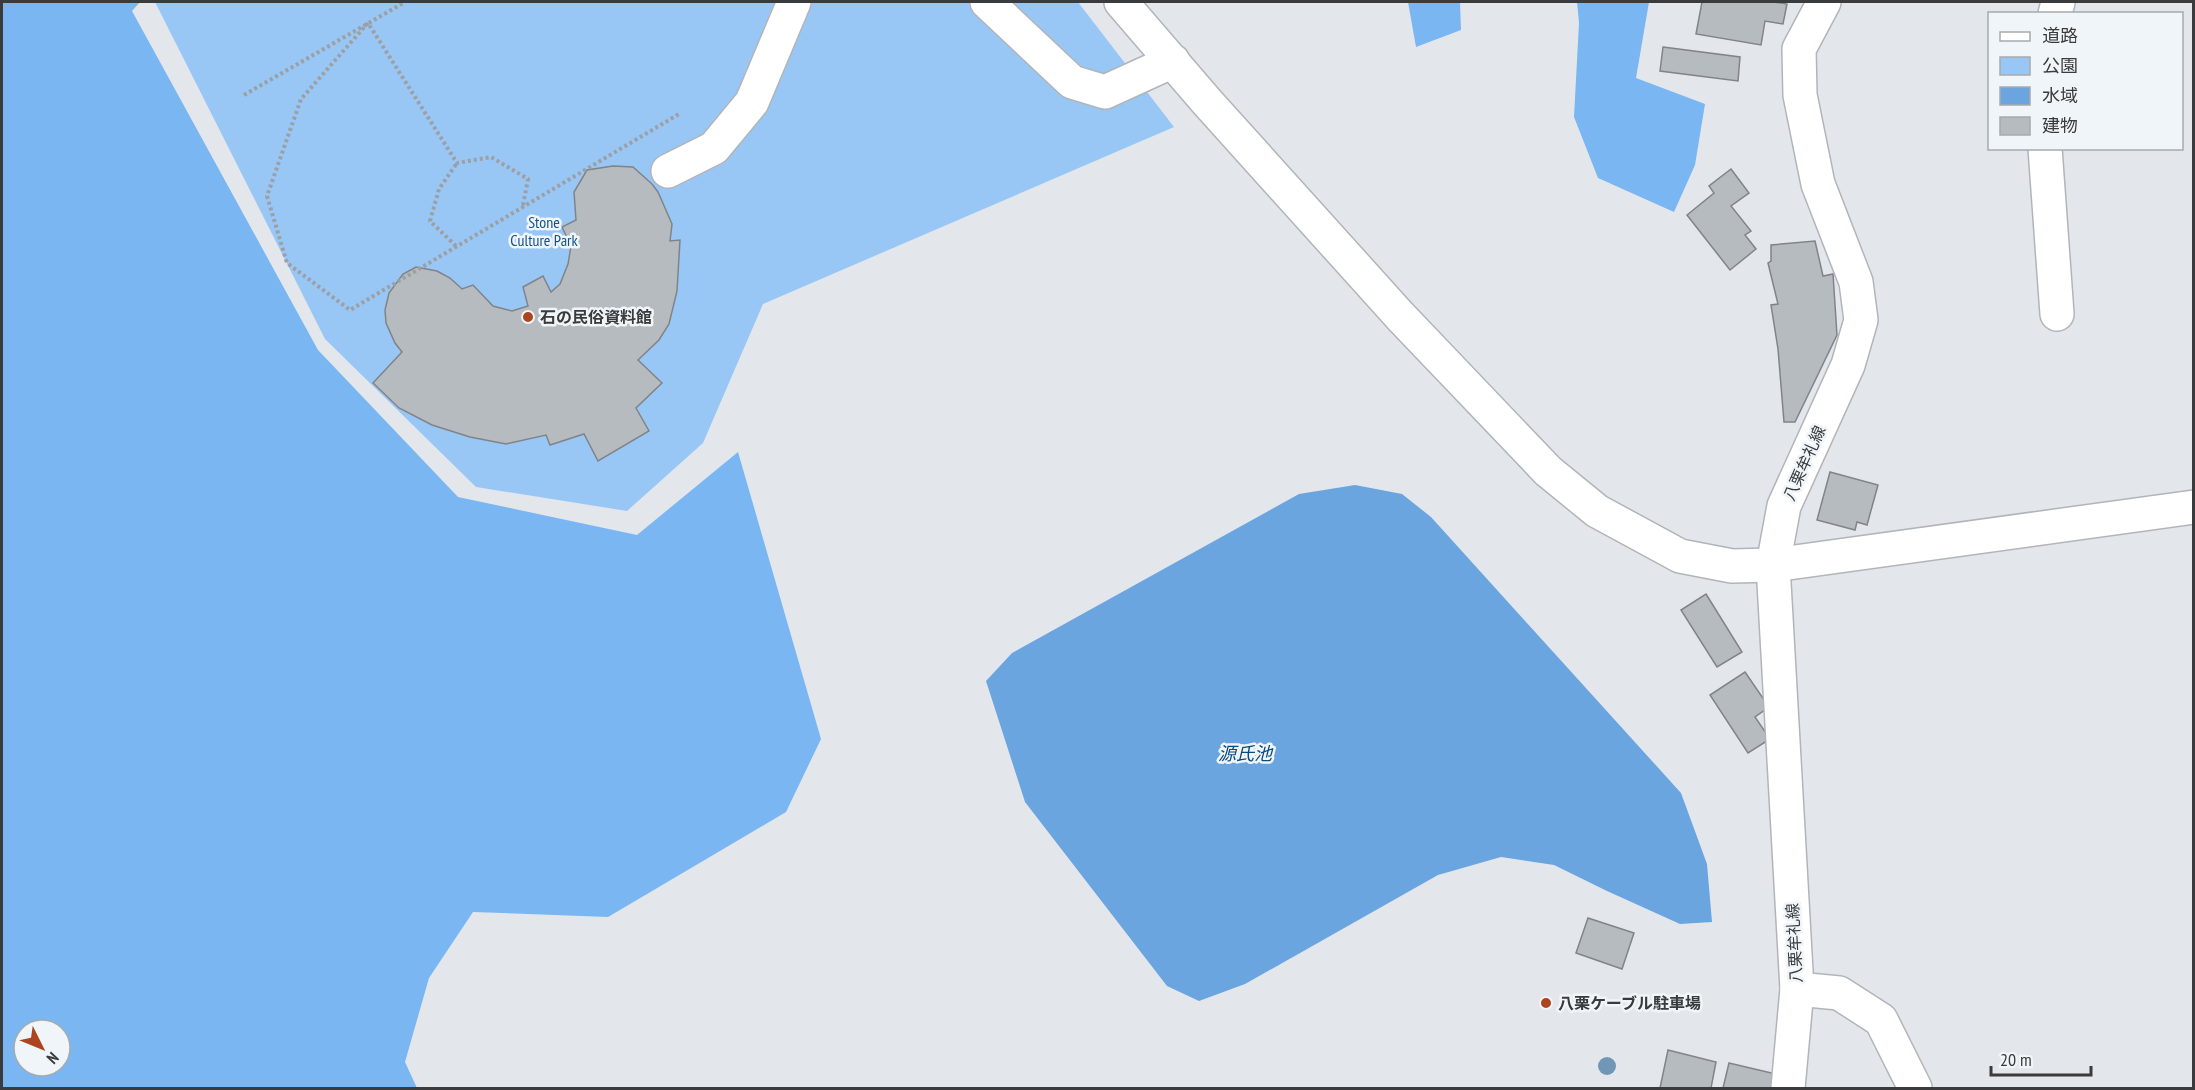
<svg xmlns="http://www.w3.org/2000/svg" width="2195" height="1090" font-family="'PT Sans Narrow','Noto Sans JP',sans-serif">
	<rect width="100%" height="100%" fill="#e3e7ec"/>
	<path fill="#98c7f6" d="M155 2H1078L1174 127 763 304 703 443 627 511 476 487 325 339Z"/>
	<path fill="#7ab6f2" fill-rule="evenodd" d="M2 2H140L132 11 318 350 458 497 637 535 738 452 821 739 786 812 608 917 473 912 429 978 405 1062 417 1088H2ZM24 1030H60V1066H24Z
		M1408 2H1460L1461 30 1416 47Z
		M1577 2H1649L1636 78 1705 104 1695 165 1674 212 1598 178 1574 117 1579 23Z"/>
	<path fill="#6aa5e0" d="M1355 485 1402 494 1431 517 1681 793 1707 864 1712 922 1680 924 1607 891 1554 865 1501 857 1438 875 1245 984 1199 1001 1167 986 1025 802 986 681 1012 653 1299 494Z"/>
	<path fill="#b6bbbf" stroke="#808488" stroke-width="1.5" d="M1702 2H1774L1787 4 1783 24 1765 21 1761 45 1696 34Z
		M1663 47 1740 57 1738 81 1660 71Z
		M613 166 633 167 652 184 658 192 672 224 670 241 680 240 677 291 669 324 659 340 638 360 662 383 636 408 649 431 598 461 584 434 550 445 546 435 506 444 470 437 432 425 399 408 373 383 402 352 395 343 386 323 385 310 389 293 403 274 416 267 437 271 450 278 462 289 473 285 493 306 512 311 528 306 523 287 543 276 551 292 560 284 568 264 571 246 562 227 576 220 574 192 587 170Z
		M1731 169 1749 193 1731 206 1751 231 1745 235 1756 249 1730 270 1687 215 1714 193 1709 186Z
		M1815 241 1823 276 1833 274 1837 335 1795 422H1784L1778 349 1771 305 1778 304 1768 263 1771 261V245Z
		M1830 472 1878 485 1867 525 1857 522 1855 530 1817 520Z
		M1706 594 1742 652 1717 667 1681 610Z
		M1745 672 1769 707 1755 717 1770 739 1748 753 1710 695Z
		M1588 918 1634 933 1622 969 1576 953Z
		M1668 1050 1716 1062 1711 1088H1660Z
		M1729 1063 1780 1075 1778 1088H1723Z"/>
	<g fill="none" stroke-linecap="round" stroke-linejoin="round">
		<defs>
			<path id="minor" d="M987 2 1072 82 1105 92 1173 61
				M1121 2 1208 103 1400 316 1548 471 1597 511 1680 556 1732 566 1773 565 2194 507
				M2055 14 2058 2
				M2045 148 2057 314
				M668 171 714 148 752 102 794 2
				M1797 989 1839 993 1881 1020 1915 1088"/>
			<path id="major" d="M1788 1088 1797 989 1773 565 1784 506 1848 365 1861 320 1856 282 1818 184 1800 95 1799 49 1824 2"/>
		</defs>
		<use href="#minor" stroke="#b1b5ba" stroke-width="36"/>
		<use href="#major" stroke="#b1b5ba" stroke-width="36"/>
		<path stroke="#9c9fa3" stroke-width="4" stroke-dasharray="3 3" stroke-linecap="butt" d="M244 95 405 2
			M523 205 528 179 491 157 457 163 368 23 301 99 267 196 287 263 350 310 679 114
			M456 246 430 221 439 189 457 163"/>
		<use href="#minor" stroke="#fff" stroke-width="33"/>
		<use href="#major" stroke="#fff" stroke-width="33"/>
	</g>
	<circle fill="#7196b6" cx="1607" cy="1066" r="9"/>
	<g fill="#ac451f" stroke="#f0f5f9" stroke-width="2">
		<circle cx="528" cy="317" r="6"/>
		<circle cx="1546" cy="1003" r="6"/>
	</g>
	<g text-anchor="middle" stroke-width="5" stroke-linejoin="round" paint-order="stroke">
		<g font-size="16" fill="#13538a" stroke="#f0f5f9">
			<text x="544" y="228">Stone<tspan x="544" dy="18">Culture Park</tspan></text>
		</g>
		<g font-size="16" font-weight="bold" fill="#393b3c" stroke="#f0f5f9" text-anchor="start">
			<text x="540" y="323">石の民俗資料館</text>
			<text x="1558" y="1009">八栗ケーブル駐車場</text>
		</g>
		<g font-size="16" fill="#393b3c" stroke="#f0f5f9">
			<text transform="translate(1804 463) rotate(-66)" y="6">八栗牟礼線</text>
			<text transform="translate(1794 943) rotate(-93)" y="6">八栗牟礼線</text>
		</g>
		<g font-size="18" font-style="italic" fill="#064b81" stroke="#f0f5f9">
			<text x="1245" y="760">源氏池</text>
		</g>
	</g>
	<rect width="2195" height="1090" fill="none" stroke="#393b3c" stroke-width="6"/>
	<rect x="1988" y="12" width="195" height="138" fill="#f0f5f9" stroke="#a7abad" stroke-width="1.5"/>
	<rect x="2000" y="32" width="30" height="9" fill="#ffffff" stroke="#a7abad" stroke-width="1.5"/>
	<text x="2042" y="42" font-size="18" fill="#393b3c">道路</text>
	<rect x="2000" y="57" width="30" height="18" fill="#98c7f6" stroke="#a7abad" stroke-width="1.5"/>
	<text x="2042" y="72" font-size="18" fill="#393b3c">公園</text>
	<rect x="2000" y="87" width="30" height="18" fill="#6aa5e0" stroke="#a7abad" stroke-width="1.5"/>
	<text x="2042" y="102" font-size="18" fill="#393b3c">水域</text>
	<rect x="2000" y="117" width="30" height="18" fill="#b6bbbf" stroke="#a7abad" stroke-width="1.5"/>
	<text x="2042" y="132" font-size="18" fill="#393b3c">建物</text>
	<g transform="translate(42 1048) rotate(133)"><circle r="28" fill="#f0f5f9" stroke="#a7abad" stroke-width="1.5"/>
	<path d="M0-4.5L10 22L0 15L-10 22Z" fill="#ac451f"/>
	<text y="-9" font-size="16" font-weight="bold" text-anchor="middle" fill="#393b3c">N</text>
	</g>
	<path d="M1991 1066v9h100v-9" fill="none" stroke="#393b3c" stroke-width="3"/>
	<text x="2000" y="1066" font-size="18" fill="#393b3c" stroke="#f0f5f9" stroke-width="4.5" paint-order="stroke">20 m</text>
</svg>
